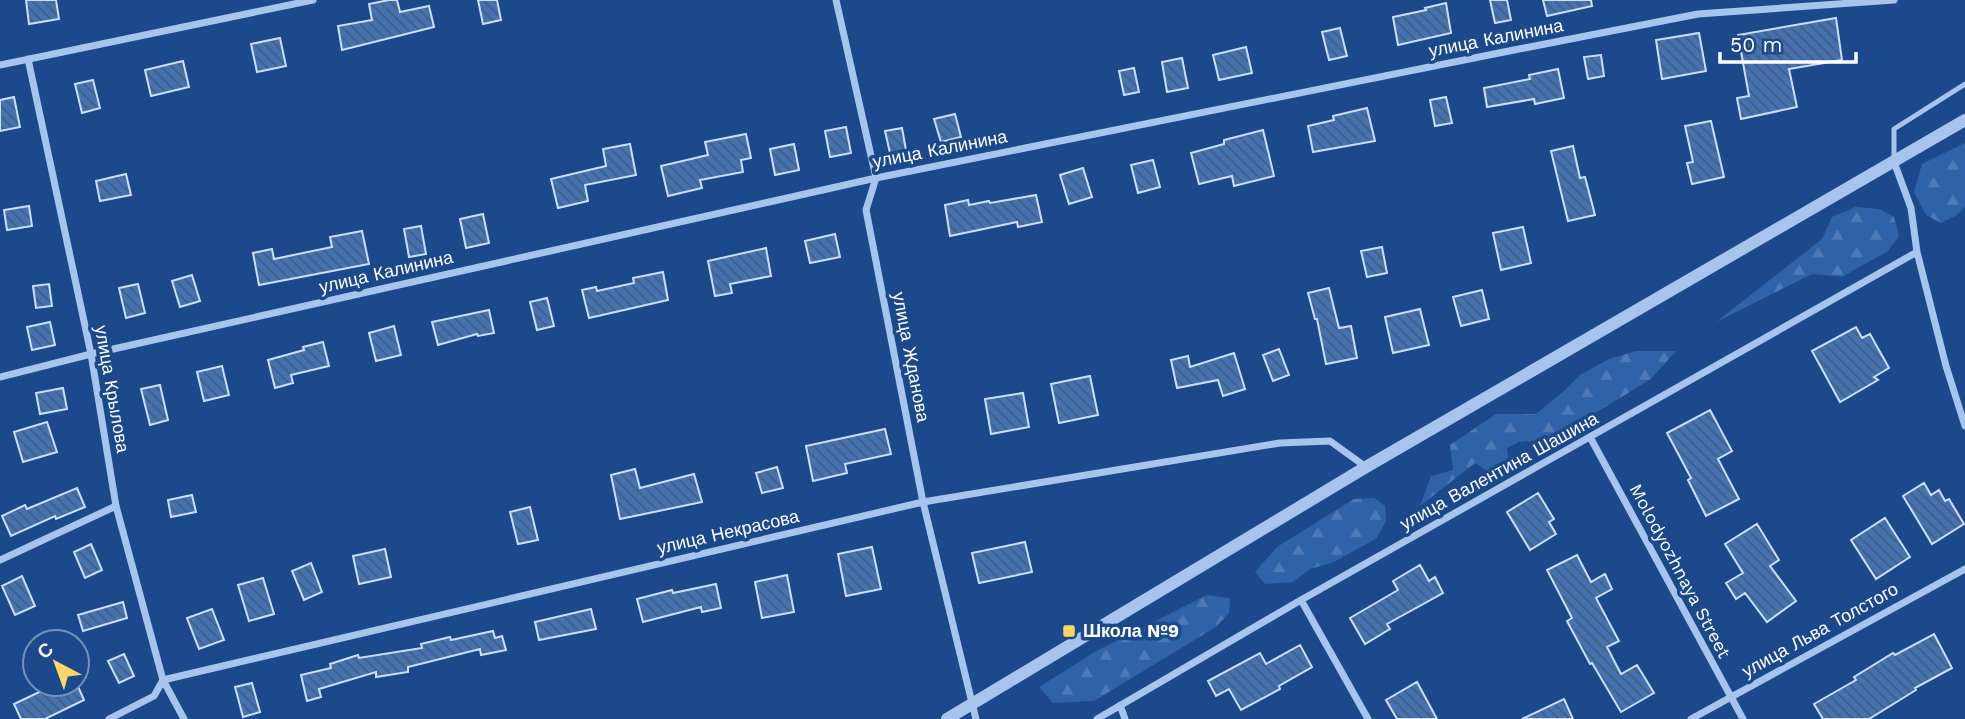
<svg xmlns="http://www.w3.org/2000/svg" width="1965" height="719" font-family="'Work Sans',sans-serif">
	<defs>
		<pattern id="forest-firs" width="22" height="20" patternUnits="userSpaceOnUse" patternTransform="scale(1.75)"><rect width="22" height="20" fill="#2e62a9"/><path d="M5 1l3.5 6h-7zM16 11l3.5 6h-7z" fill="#4d7ab6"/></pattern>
		<pattern id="building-back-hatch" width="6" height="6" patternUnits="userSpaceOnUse" patternTransform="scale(1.75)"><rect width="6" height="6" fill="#4472b3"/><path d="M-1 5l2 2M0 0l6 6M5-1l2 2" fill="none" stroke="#485d7a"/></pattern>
	</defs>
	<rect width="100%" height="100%" fill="#1b498b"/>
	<path fill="url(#forest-firs)" d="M1965 143V207L1957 215 1941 223 1926 215 1914 192 1922 164Z
		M1855 207 1879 209 1894 217 1899 236 1888 251 1842 277 1812 274 1716 322 1822 239 1832 217Z
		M1636 351H1676L1651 379 1553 439 1519 442 1507 448 1509 463 1491 473 1475 463 1420 506 1431 476 1453 470 1450 445 1496 414H1536L1564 391 1580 375 1609 359Z
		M1374 498 1385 506 1386 521 1377 538 1334 562 1310 569 1293 582 1265 584 1255 572 1277 547 1354 499Z
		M1207 595 1230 598 1229 613 1216 627 1094 701 1053 703 1039 687 1098 650Z"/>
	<path fill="url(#building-back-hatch)" stroke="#ccdff9" stroke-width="2" d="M26 0H56L59 19 29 24Z
		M389 0H397L400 12 429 6 434 27 342 50 338 26 372 20 369 4Z
		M478 0H497L501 20 483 24Z
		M1490 0H1507L1511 20 1495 23Z
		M1543 0H1591L1592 6 1547 16Z
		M1446 3 1451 33 1398 45 1393 17 1426 10 1425 8Z
		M1836 18 1842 60 1789 69 1797 107 1741 119 1737 98 1749 96 1738 35Z
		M1340 28 1347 56 1329 60 1322 32Z
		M1699 33 1706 71 1662 79 1656 40Z
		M280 38 286 66 257 72 251 44Z
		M1246 47 1252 73 1219 80 1213 55Z
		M1601 55 1604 76 1588 79 1584 57Z
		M1182 58 1188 88 1167 92 1162 62Z
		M183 61 189 87 151 96 145 70Z
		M1134 68 1139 92 1124 95 1119 71Z
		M1558 69 1564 98 1535 104 1534 99 1487 107 1484 88 1530 79 1529 75Z
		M93 80 100 108 82 113 75 84Z
		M14 97 20 127 0 131V100Z
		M1446 97 1452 123 1435 126 1430 100Z
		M1367 108 1375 141 1313 152 1308 126 1334 120 1333 116Z
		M955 114 961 137 941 142 934 119Z
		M1711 121 1724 177 1692 184 1687 163 1693 162 1685 126Z
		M846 127 851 153 830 157 825 131Z
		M902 128 906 150 890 153 885 131Z
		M1263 130 1274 176 1234 186 1232 176 1199 184 1191 153 1224 144V140Z
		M746 134 751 158 741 160 743 172 700 180 702 188 668 196 661 166 708 155 705 142Z
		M630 144 636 175 585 185 588 201 558 208 551 179 606 166 603 149Z
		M794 144 799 170 775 175 770 149Z
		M1573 146 1580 178 1585 177 1595 215 1568 221 1551 151Z
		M1153 160 1160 187 1138 193 1131 165Z
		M1083 168 1092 197 1069 204 1060 175Z
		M126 174 131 195 100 201 96 181Z
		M1036 195 1042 222 1018 227 1017 222 950 236 945 205 968 200 969 205 989 201 990 203Z
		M29 206 32 226 7 230 4 210Z
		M483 214 489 243 466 248 460 219Z
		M421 226 426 254 409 257 404 229Z
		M1523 227 1531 263 1501 270 1493 233Z
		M362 231 369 264 259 285 253 253 272 249 274 259 332 247 330 237Z
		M835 234 840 257 810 263 805 241Z
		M1382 247 1387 273 1367 277 1361 251Z
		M766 248 771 276 730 284 732 293 715 296 708 261Z
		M663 272 668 300 589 318 582 290 596 287 597 291 634 283 633 278Z
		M192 275 200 301 180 307 172 281Z
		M49 284 52 306 36 308 33 286Z
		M138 284 145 313 126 318 119 288Z
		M1329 288 1339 328 1351 326 1357 358 1326 364 1317 319H1315L1308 293Z
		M1482 290 1489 319 1461 326 1453 297Z
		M547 298 554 326 537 330 530 302Z
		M1420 309 1429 345 1393 353 1385 317Z
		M489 310 494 333 478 336 477 334 438 345 432 322Z
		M50 322 55 345 32 350 27 327Z
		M394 326 401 355 376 361 369 333Z
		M1856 327 1862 338 1870 334 1889 368 1874 377 1878 380 1840 402 1812 351Z
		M323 342 329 366 291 375 293 383 275 388 268 360 304 350 303 347Z
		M1279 349 1289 375 1273 381 1263 355Z
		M1234 353 1245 389 1223 396 1218 380 1177 388 1171 360 1188 356 1190 367Z
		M222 366 229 395 204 401 197 372Z
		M1090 376 1098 415 1059 423 1051 384Z
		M160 385 168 420 150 425 141 389Z
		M63 388 67 409 40 414 36 393Z
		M1023 393 1029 427 991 434 985 399Z
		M1710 410 1732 451 1718 459 1739 499 1706 516 1688 480 1691 478 1667 433Z
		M47 422 57 452 23 462 14 432Z
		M885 429 891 454 845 464 847 473 813 481 806 446Z
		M777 467 783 488 762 493 756 473Z
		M635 469 640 488 694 474 702 502 620 519 611 475Z
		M1924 483 1931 495 1939 490 1945 501 1949 499 1964 524 1932 544 1903 496Z
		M77 488 85 507 56 519 55 516 11 536 2 516 25 505 27 509Z
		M1538 493 1554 519 1549 522 1556 534 1530 550 1507 512Z
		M192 495 196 512 171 517 168 500Z
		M530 507 538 540 518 544 510 512Z
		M1885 518 1910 557 1876 579 1851 540Z
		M1757 524 1779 560 1770 566 1796 601 1767 622 1745 593 1736 599 1726 583 1743 573 1725 544Z
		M1025 542 1032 572 979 583 972 553Z
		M91 544 102 570 85 578 74 552Z
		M872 547 881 589 846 596 838 554Z
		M385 549 391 577 359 584 353 556Z
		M1577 555 1591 582 1605 574 1612 589 1596 598 1619 641 1607 647 1621 674 1637 665 1654 693 1621 712 1592 663 1590 664 1567 621 1572 618 1547 570Z
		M311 563 322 592 304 600 292 571Z
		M1420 565 1429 581 1435 577 1443 593 1387 624 1390 629 1365 644 1350 618 1398 590 1393 581Z
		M787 575 794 612 762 618 755 582Z
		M22 576 35 606 15 615 2 586Z
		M263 578 274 614 249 621 238 585Z
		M716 584 721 608 702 612 701 607 643 622 637 599 672 590 673 593Z
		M123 602 127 618 83 631 78 615Z
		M212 609 224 640 199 649 187 618Z
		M591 609 596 629 539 640 535 622Z
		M493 631 495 638 502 636 506 650 481 655 480 649 408 667V672L376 677V672L319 689 321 697 307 701 301 675 331 668 330 664 358 655 359 658 422 648 421 644 450 637 451 640Z
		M1934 634 1952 668 1915 688 1916 690 1869 719H1823L1814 704 1856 680 1854 677 1893 653 1895 655Z
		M1300 645 1312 667 1279 686 1280 689 1241 710 1229 689 1216 696 1208 681 1260 653 1266 664Z
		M124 654 134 676 119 683 108 661Z
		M1417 682 1437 719H1397L1386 700Z
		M252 683 260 712 243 717 235 687Z
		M56 684H77L84 700 45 719H21L14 704Z
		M1564 699 1573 719H1522Z"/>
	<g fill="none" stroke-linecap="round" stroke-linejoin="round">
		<path stroke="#a7c4ed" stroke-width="5" d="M1894 161V129L1965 84"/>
		<path stroke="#a7c4ed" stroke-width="7" d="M836 0 876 178 866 210 923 502 976 719
			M28 59 91 354 116 506 163 680 184 719
			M0 65 313 0
			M1894 162 1911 208 1917 252 1946 366 1965 426
			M0 377 91 354 876 178 1504 52 1698 14 1894 0
			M1590 437 1743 719
			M0 560 116 506
			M1301 600 1368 719
			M1120 705 1125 719
			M109 719 154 696 163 680 923 502 1280 443 1330 441 1366 467
			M1097 719 1301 600 1917 252
			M1691 719 1965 569"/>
		<path stroke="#a7c4ed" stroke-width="12" d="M947 719 1366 467 1965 120"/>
	</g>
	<rect fill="#fed664" stroke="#1b498b" stroke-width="2.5" x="1062" y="624" width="14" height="14" rx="3.5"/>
	<g text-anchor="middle" stroke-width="7" stroke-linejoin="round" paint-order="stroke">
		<g font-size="18" fill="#fff" stroke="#1b498b">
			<text transform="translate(1496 38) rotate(-11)" y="6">улица Калинина</text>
			<text transform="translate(940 149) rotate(-11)" y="6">улица Калинина</text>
			<text transform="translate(386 272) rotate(-13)" y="6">улица Калинина</text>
			<text transform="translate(911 357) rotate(79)" y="6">улица Жданова</text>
			<text transform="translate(112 389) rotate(80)" y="6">улица Крылова</text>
			<text transform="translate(1499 471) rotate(-29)" y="6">улица Валентина Шашина</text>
			<text transform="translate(728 532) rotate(-13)" y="6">улица Некрасова</text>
			<text transform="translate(1680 571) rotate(62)" y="6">Molodyozhnaya Street</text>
			<text transform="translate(1820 630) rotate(-29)" y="6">улица Льва Толстого</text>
		</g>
		<g font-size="18" font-weight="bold" fill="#fff" stroke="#1b498b" text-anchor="start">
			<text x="1083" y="637">Школа №9</text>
		</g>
	</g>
	<g transform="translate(56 663) rotate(319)"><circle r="33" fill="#1b498b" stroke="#7692b9" stroke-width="2"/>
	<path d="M0-5L12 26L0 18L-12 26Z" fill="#fed664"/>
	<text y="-10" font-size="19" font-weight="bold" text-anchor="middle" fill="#ffffff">С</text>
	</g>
	<path d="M1720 52v10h136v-10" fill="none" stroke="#ffffff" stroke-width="3.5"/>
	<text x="1730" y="52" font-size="21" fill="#ffffff" stroke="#1b498b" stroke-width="5" paint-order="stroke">50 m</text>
</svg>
